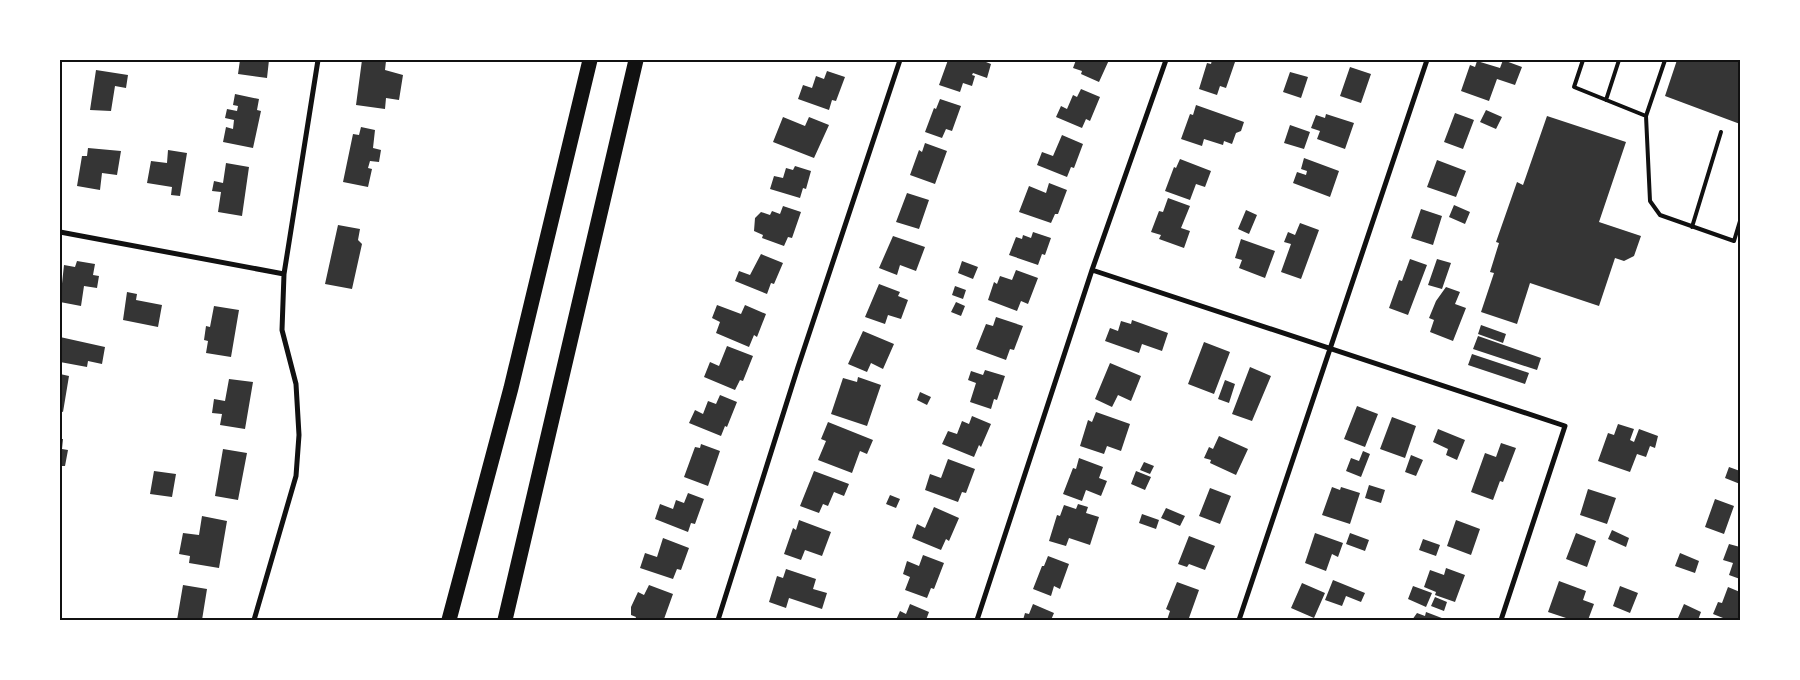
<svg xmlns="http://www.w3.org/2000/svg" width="1800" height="680" font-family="'Public Sans',sans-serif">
	<rect width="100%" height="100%" fill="#fff"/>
	<path fill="#353535" d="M240 60H269L267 78 238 74Z
		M362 60 386 61 385 70 403 75 399 100 386 98 385 109 356 105Z
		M948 60H981L991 64 987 78 973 73 972 75 975 76 972 86 963 83 960 92 939 85Z
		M1076 60H1109L1099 82 1081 74 1082 71 1073 68Z
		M1212 60 1235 62 1226 88 1220 86 1217 95 1199 89 1207 63 1211 64Z
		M1503 60 1522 67 1515 85 1497 79 1489 101 1461 91 1470 65 1475 67 1477 61 1500 68Z
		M1677 60H1740V124L1665 96Z
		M1350 67 1371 74 1361 103 1340 96Z
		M96 70 128 75 126 88 115 86 111 111 90 110Z
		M827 71 845 77 836 101 832 100 829 110 798 99 803 85 812 88 816 76 824 79Z
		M1290 72 1308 77 1301 98 1283 92Z
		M1081 89 1100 97 1090 121 1086 119 1082 128 1056 117 1061 106 1067 109 1073 95 1077 97Z
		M235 94 259 99 257 110 261 111 253 148 223 142 226 127 233 129 234 120 225 118 227 109 237 111 238 106 233 105Z
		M940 99 961 106 952 131 946 129 942 138 925 132 934 108 936 109Z
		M1196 105 1244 122 1241 131 1236 133 1232 144 1224 141 1223 145 1204 139 1202 146 1181 139 1190 114 1193 115Z
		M1486 110 1502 117 1496 129 1480 122Z
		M1455 113 1474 120 1463 149 1444 142Z
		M1326 114 1354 123 1345 149 1317 139 1320 131 1311 128 1316 115 1325 118Z
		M1547 116 1626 142 1599 222 1641 236 1634 256 1624 261 1615 258 1599 306 1530 283 1517 324 1481 312 1494 273 1490 272 1499 243 1496 242 1517 182 1523 185Z
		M783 117 805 126 809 117 829 125 814 158 773 142Z
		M1290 125 1310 132 1304 149 1284 143Z
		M361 127 375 130 373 148 381 150 379 162 370 161 368 168 372 169 368 187 343 182 353 134 359 135Z
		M1062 135 1083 144 1074 168 1071 167 1067 177 1037 165 1042 152 1053 156Z
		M925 143 947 151 935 184 910 175 919 150 922 152Z
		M88 148 121 151 117 175 102 173 100 190 77 186 82 156H87Z
		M168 150 187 153 180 196 171 195 172 187 147 183 151 161 167 163Z
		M1304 158 1339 171 1330 197 1293 183 1297 172 1306 175 1307 171 1301 169Z
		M1180 159 1211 171 1205 187 1196 184 1190 200 1165 191 1174 167 1176 168Z
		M1437 160 1466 171 1456 197 1427 187Z
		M226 163 249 167 242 216 218 212 221 192 212 191 214 181 223 183Z
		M795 166 811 171 806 189 803 188 800 198 770 189 774 176 783 178 786 168 793 170Z
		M1049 183 1067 190 1058 214H1055L1051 223 1019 212 1029 186 1046 193Z
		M907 193 929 200 919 229 896 222Z
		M1168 198 1190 206 1181 228 1190 231 1184 248 1159 239 1161 235 1151 232 1159 211 1163 212Z
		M1454 205 1470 212 1465 224 1449 217Z
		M783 206 801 212 792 238 788 237 784 246 762 238 763 235 754 231 755 218 761 212 770 215 772 211 780 214Z
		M1421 209 1442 216 1433 245 1411 238Z
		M1246 210 1257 215 1249 234 1238 229Z
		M1300 223 1319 230 1301 279 1281 272 1291 244 1284 242 1288 232 1295 235Z
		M338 225 360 229 358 240 362 244 352 289 325 284Z
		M1033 232 1051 238 1045 255 1042 254 1038 265 1009 255 1016 237 1022 239 1023 235 1031 238Z
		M893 236 925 247 916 271 900 265 897 275 879 268Z
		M1241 239 1275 251 1265 278 1239 268 1242 260 1235 258Z
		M761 254 783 263 774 284 771 283 767 294 735 281 739 271 750 275Z
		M1410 259 1427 265 1408 315 1389 308 1399 280 1402 281Z
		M1437 259 1451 263 1442 289 1428 285Z
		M77 261 95 264 93 275 99 276 97 288 84 286 81 306 60 302 64 265 75 267Z
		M962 261 978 267 973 279 958 273Z
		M1016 270 1038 278 1028 304 1021 301 1017 311 988 300 994 282 997 284 1000 276 1012 280Z
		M879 284 900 292 898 296 908 300 901 319 888 315 885 324 865 317Z
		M955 286 966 290 963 299 952 295Z
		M1446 287 1460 292 1455 304 1466 308 1453 341 1430 332 1434 320 1429 318 1436 301Z
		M127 292 137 294 136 300 162 305 158 327 123 320Z
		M956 302 965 306 961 316 951 312Z
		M717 305 741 314 745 305 766 314 757 337 754 335 749 347 716 333 720 322 712 318Z
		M214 306 239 310 231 357 206 353 208 341 204 340 206 326 210 327Z
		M996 317 1023 326 1014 350 1010 349 1006 360 976 349 986 324 993 326Z
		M1132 320 1168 333 1162 351 1142 344 1139 353 1105 341 1110 328 1118 331 1121 321 1131 324Z
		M1481 325 1506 334 1503 343 1478 334Z
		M863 331 894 344 883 369 871 363 867 372 848 364Z
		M1478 336 1541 358 1537 370 1473 349Z
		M60 337 105 347 102 364 88 361 87 367 60 362Z
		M1204 342 1230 352 1214 394 1188 384Z
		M727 346 753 356 743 381 740 380 735 390 704 377 710 362 719 366Z
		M1472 354 1529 373 1525 384 1468 365Z
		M1110 363 1141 376 1131 401 1118 395 1112 407 1095 399Z
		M1250 367 1271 376 1252 421 1232 414Z
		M985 370 1005 376 997 400 994 399 991 409 970 402 976 383 968 380 971 371 983 375Z
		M60 374 69 376 63 412 60 411Z
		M858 377 881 385 867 426 831 414 843 378 857 382Z
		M229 379 253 382 245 429 220 425 222 414 212 413 214 399 225 401Z
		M1225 380 1235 384 1229 403 1218 399Z
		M920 392 931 397 927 405 917 400Z
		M720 395 737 402 727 427 725 426 721 436 689 423 695 410 703 414 708 401 716 404Z
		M1357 406 1378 414 1365 447 1344 439Z
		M1096 412 1130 424 1121 451 1107 446 1104 454 1080 446 1088 420 1092 422Z
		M972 416 991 424 981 447 979 445 974 457 942 444 948 431 957 434 962 421 969 424Z
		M1392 417 1416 426 1405 458 1380 449Z
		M828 422 873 440 867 454 860 451 852 473 818 460 826 441 821 439Z
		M1618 424 1634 429 1630 440 1634 442 1639 429 1658 436 1655 448 1650 446 1646 457 1637 454 1630 472 1598 461 1608 433 1614 435Z
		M1438 429 1465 440 1457 460 1446 455 1448 449 1433 442Z
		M1219 436 1248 449 1236 475 1210 463 1211 460 1204 458 1209 447 1213 449Z
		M60 439H63L62 449 68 450 65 466H60Z
		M1501 443 1516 448 1503 482 1500 481 1493 500 1471 492 1485 453 1496 457Z
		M701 444 720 451 708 486 684 477 695 447 700 448Z
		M223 449 247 453 238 500 215 496Z
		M1363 451 1370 454 1361 477 1346 471 1351 458 1359 461Z
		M1411 455 1423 460 1416 476 1405 472Z
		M1079 458 1103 467 1099 478 1107 481 1101 496 1086 490 1082 501 1063 494 1073 468 1076 469Z
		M948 459 975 469 966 493 962 492 958 502 925 490 930 474 941 478Z
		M1144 462 1154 466 1150 474 1140 470Z
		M1729 467 1740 471V484L1725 478Z
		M154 471 176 474 172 497 150 494Z
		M814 471 849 484 844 496 834 492 828 506 823 504 819 513 800 506Z
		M1136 471 1151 477 1145 490 1131 484Z
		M1369 485 1385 490 1381 503 1365 498Z
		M1332 487 1340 490 1341 487 1360 493 1350 524 1322 515Z
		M1210 488 1231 496 1220 524 1199 516Z
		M1588 489 1616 498 1607 524 1580 515Z
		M688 493 704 499 695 524 691 523 688 532 655 519 660 504 673 509 676 500 684 503Z
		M890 495 900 499 896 508 886 504Z
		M1715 499 1734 506 1724 534 1705 527Z
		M1078 504 1088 507 1086 513 1099 517 1090 545 1069 538 1066 546 1049 541 1057 515 1060 516 1064 505 1076 509Z
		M934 507 959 518 949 541 946 539 941 550 912 538 917 524 925 528Z
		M1166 508 1185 516 1180 526 1161 518Z
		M1142 514 1159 520 1156 529 1139 523Z
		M202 516 227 521 219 568 189 563 190 556 179 554 183 533 199 535Z
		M799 520 831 532 822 556 805 550 801 560 784 554 793 528 796 530Z
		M1456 520 1480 529 1471 555 1447 546Z
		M1612 530 1629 538 1626 547 1608 539Z
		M1315 533 1343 543 1338 557 1332 554 1326 571 1305 563Z
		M1350 533 1369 540 1365 551 1346 544Z
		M1576 533 1596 541 1587 567 1566 559Z
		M1189 536 1215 546 1205 570 1189 564 1187 567 1178 564Z
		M663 538 689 548 681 570 677 569 673 579 640 568 645 553 657 557Z
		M1423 539 1440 545 1436 556 1419 550Z
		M1729 544 1740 547V579L1729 575 1733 563 1723 560Z
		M1680 553 1699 561 1695 573 1675 566Z
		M923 555 944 563 934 589 931 588 927 598 905 590 910 577 903 574 907 561 919 566Z
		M1048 556 1069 564 1060 589 1054 586 1051 596 1033 589 1042 566H1044Z
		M1446 568 1465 575 1455 602 1435 595 1436 592 1424 587 1430 570 1444 575Z
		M786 569 816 579 813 589 827 593 822 609 789 598 786 608 769 602 777 576 783 578Z
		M1333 580 1365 593 1361 602 1346 596 1342 606 1325 600Z
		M1559 581 1586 591 1583 600 1594 604 1588 620H1572L1548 612Z
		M1177 582 1199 590 1189 618 1167 620 1170 611 1166 609Z
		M1302 583 1325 593 1314 618 1291 608Z
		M183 585 207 589 202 620H177Z
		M649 585 673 594 664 619 635 620 636 617 631 615V607L638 592 644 595Z
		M1413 586 1432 593 1426 607 1408 599Z
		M1620 586 1638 593 1630 613 1613 606Z
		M1728 587 1740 592V620H1728L1713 614 1718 602 1722 603Z
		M1435 597 1447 602 1444 611 1431 606Z
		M910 604 929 612 926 620H896L900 611 906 614Z
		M1033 604 1054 613 1051 620H1023L1025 613 1029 614Z
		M1684 604 1701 612 1698 620 1678 618Z
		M1426 612 1447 620H1412L1417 613 1425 616Z"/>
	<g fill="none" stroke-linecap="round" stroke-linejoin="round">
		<path stroke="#111" stroke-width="4" d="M1583 60 1574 87 1646 116
			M1665 60 1646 116 1650 201 1660 215 1734 241 1740 221
			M1606 100 1619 60
			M1692 227 1721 132"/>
		<path stroke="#111" stroke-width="5" d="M60 232 284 274
			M1092 270 1565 426 1501 620
			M254 620 296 476 299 435 296 384 282 330 284 274 318 60
			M718 620 798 367 900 60
			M977 620 1092 270 1166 60
			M1239 620 1427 60"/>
		<path stroke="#111" stroke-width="15" d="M449 620 511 388 590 60
			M505 620 636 60"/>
	</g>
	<rect width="1800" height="680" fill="none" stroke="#ffffff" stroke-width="122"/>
	<rect x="61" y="61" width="1678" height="558" fill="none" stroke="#111" stroke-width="2"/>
</svg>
